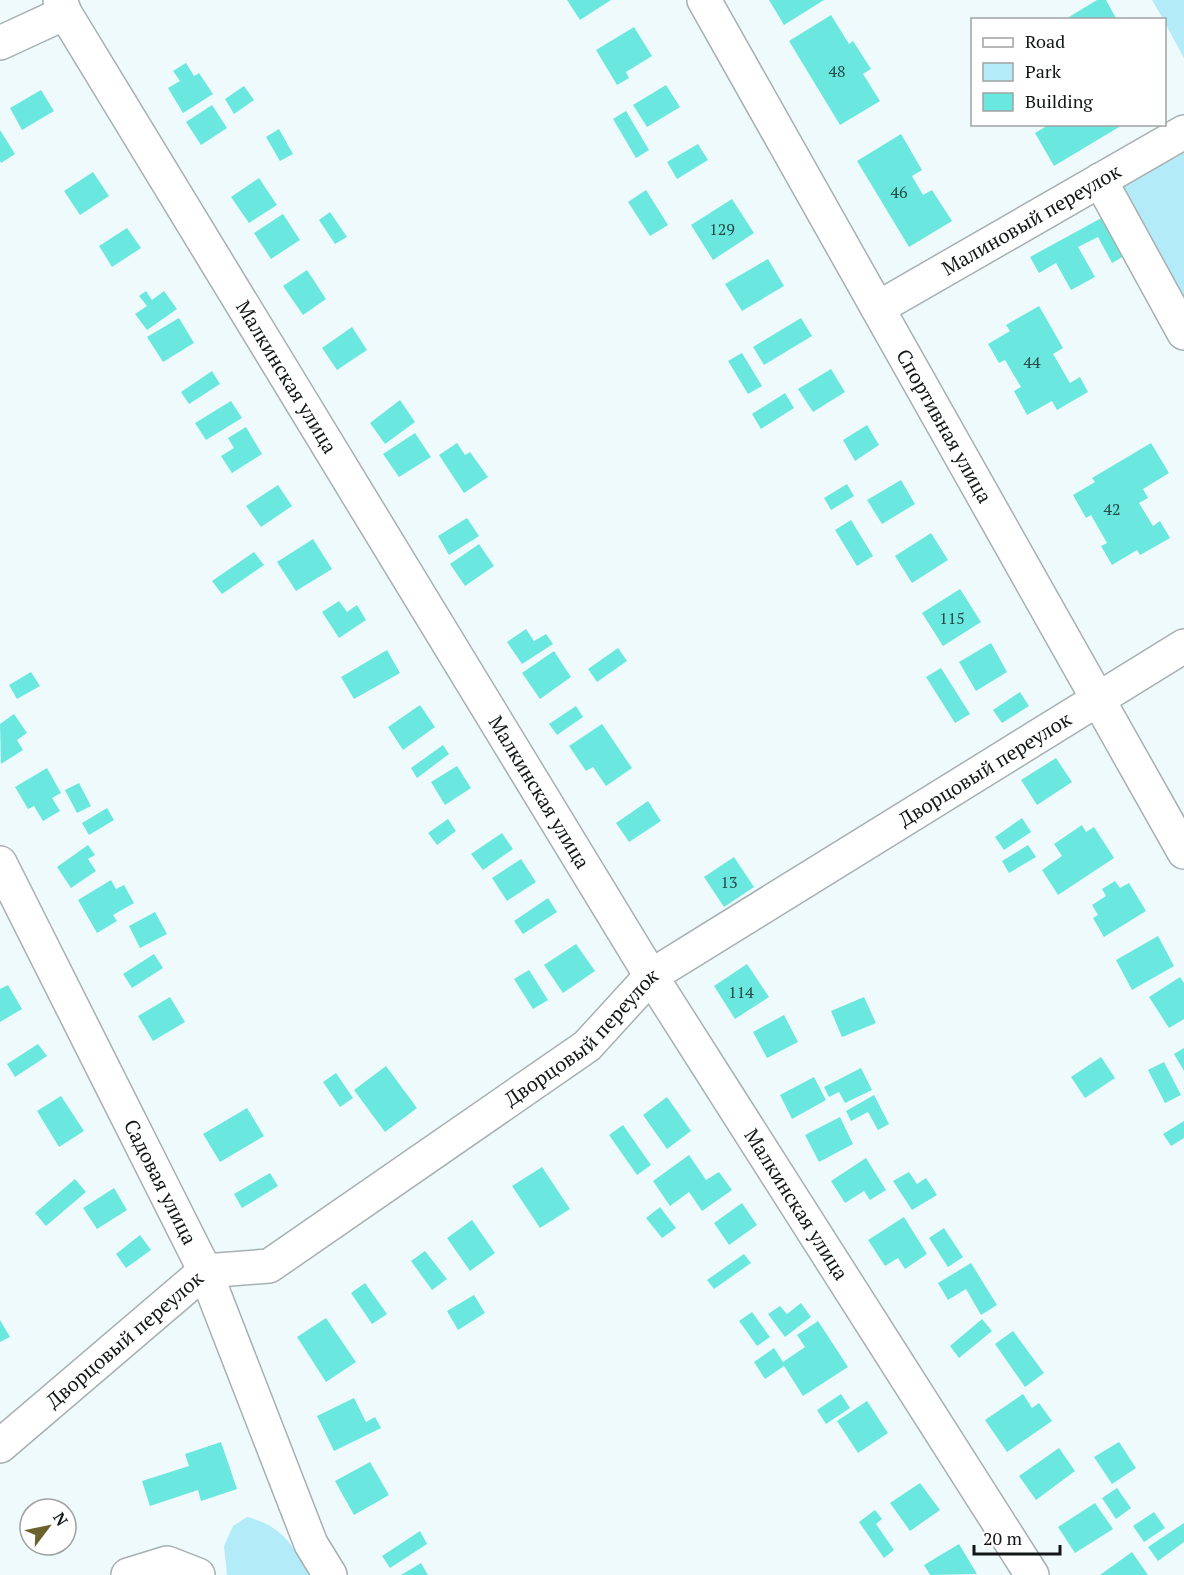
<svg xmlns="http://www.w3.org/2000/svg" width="1184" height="1575" font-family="'PT Serif',serif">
	<rect width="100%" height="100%" fill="#effafc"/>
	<path fill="#b3ecf8" d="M1152 0H1184V58L1165 23 1164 20 1163 19Z
		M1184 132V333L1100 180Z
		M247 1517C284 1527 291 1544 310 1575H227L224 1546 233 1526Z"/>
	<path fill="#6ae8df" d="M567 0H611L580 20Z
		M769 0H824L784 25Z
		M1097 0H1106L1117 20H1064Z
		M831 15 849 44 853 41 871 69 863 74 880 101 840 125 789 41Z
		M634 27 652 56 626 72 629 78 617 85 596 50Z
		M186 63 194 76 199 73 213 94 183 113 168 88 180 81 173 71Z
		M666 85 680 107 647 127 633 105Z
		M244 86 254 100 234 114 225 99Z
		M41 90 54 111 22 130 10 108Z
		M212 105 227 128 201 145 186 122Z
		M626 111 649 150 636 158 613 119Z
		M1043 124H1124L1054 166 1035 133 1045 127Z
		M279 129 293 154 280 161 266 137Z
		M0 130 15 154 1 163 0 161Z
		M901 134 922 170 912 176 923 195 932 190 952 221 909 247 857 161Z
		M698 144 708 160 677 179 667 162Z
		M93 172 109 196 80 215 64 191Z
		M259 178 277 205 249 223 231 197Z
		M646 190 668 225 650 236 628 202Z
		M732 199 754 233 713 260 691 225Z
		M330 212 347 237 335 244 319 220Z
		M283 214 300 240 271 259 254 233Z
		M1105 216 1126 255 1112 263 1098 237 1078 247 1095 277 1071 290 1056 263 1039 273 1030 257Z
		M127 228 141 248 112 267 99 246Z
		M768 259 784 286 742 311 725 284Z
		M307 270 326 299 303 315 283 286Z
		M146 291 152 300 164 291 177 309 147 330 135 314 147 306 139 296Z
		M1039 306 1063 348 1053 354 1070 383 1080 377 1088 392 1057 410 1052 401 1027 415 1014 391 1021 387 1005 360 999 363 988 344 1010 331 1006 325Z
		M179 318 194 343 163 362 147 337Z
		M801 318 812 336 764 365 753 347Z
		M352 327 367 350 337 370 322 348Z
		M742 353 762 386 748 394 728 361Z
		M831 369 845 392 813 412 798 389Z
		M212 371 220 384 189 404 181 392Z
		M785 393 794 408 761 429 752 414Z
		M400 400 415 422 385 444 370 423Z
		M231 401 242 418 206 440 195 423Z
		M867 425 879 445 855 461 843 440Z
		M246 427 262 454 232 473 221 456 234 448 228 438Z
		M415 433 431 457 399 477 383 454Z
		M457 443 465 455 470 452 488 477 464 493 439 455Z
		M1151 443 1169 473 1143 489 1148 498 1139 503 1153 526 1160 521 1170 538 1140 555 1137 550 1112 565 1101 546 1107 543 1091 515 1086 518 1073 495 1095 482 1092 478Z
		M901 480 915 504 882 524 867 500Z
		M847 484 854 496 831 510 824 498Z
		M278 485 292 506 261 527 246 506Z
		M467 518 479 536 449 555 438 536Z
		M851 520 873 556 857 566 835 530Z
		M931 533 948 560 912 583 895 556Z
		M313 539 332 569 296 591 277 562Z
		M479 544 494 566 465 586 450 564Z
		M254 552 264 565 222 594 212 581Z
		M960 589 981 622 943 646 922 613Z
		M339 601 347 612 357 605 366 620 339 638 322 612Z
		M526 629 534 641 546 634 553 644 522 664 507 642Z
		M991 643 1007 672 976 691 959 662Z
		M618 648 627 661 597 682 588 669Z
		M387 650 400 673 354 699 341 677Z
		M554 651 571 677 540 699 522 673Z
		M941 668 970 714 955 723 926 677Z
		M31 672 40 686 17 699 9 685Z
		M1020 692 1029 706 1002 723 993 710Z
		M420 705 435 727 403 750 388 727Z
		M576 706 583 717 557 735 549 724Z
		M14 714 27 733 17 740 23 750 1 764 0 724Z
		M602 724 632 768 606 786 593 767 586 771 569 746Z
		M443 745 449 754 417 778 411 768Z
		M1056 758 1072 782 1037 805 1021 780Z
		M457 766 471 788 445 805 431 782Z
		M47 768 61 793 52 798 60 811 43 821 34 806 28 809 15 787Z
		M79 783 91 806 77 813 65 790Z
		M648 801 661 821 629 842 616 823Z
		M107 808 114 820 89 835 82 823Z
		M1022 818 1031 832 1004 850 995 837Z
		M448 819 456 831 437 845 428 833Z
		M1082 825 1086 832 1094 827 1114 858 1058 895 1042 870 1062 856 1054 844Z
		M502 833 513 849 483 870 471 854Z
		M88 845 95 855 88 859 96 871 71 888 57 867Z
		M1028 845 1036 857 1009 873 1002 861Z
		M734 857 754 887 724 907 704 877Z
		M521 859 536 882 507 901 492 878Z
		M111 880 116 889 124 885 134 903 113 915 117 921 97 933 78 900Z
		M1115 881 1120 888 1129 883 1146 911 1104 937 1093 918 1098 915 1092 905 1106 896 1102 889Z
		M548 898 557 912 523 934 514 921Z
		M155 912 167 934 140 948 129 926Z
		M1158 936 1174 966 1132 990 1116 960Z
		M576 944 595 971 563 993 544 965Z
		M154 954 163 968 132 988 123 974Z
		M747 964 769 997 735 1019 714 986Z
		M529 970 548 1000 533 1009 514 979Z
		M1180 977 1184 983V1019L1169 1028 1149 997Z
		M8 985 22 1009 0 1022V989Z
		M170 997 185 1022 153 1041 138 1016Z
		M864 997 876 1023 842 1037 831 1011Z
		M784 1015 798 1042 767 1058 753 1032Z
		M38 1044 47 1056 15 1077 7 1064Z
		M1184 1048V1071L1174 1054Z
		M1101 1057 1115 1078 1085 1098 1071 1077Z
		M1164 1062 1181 1095 1165 1103 1148 1070Z
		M386 1066 417 1108 385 1132 354 1090Z
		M861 1068 872 1090 845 1103 839 1092 829 1097 824 1087Z
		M336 1073 353 1098 340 1107 323 1082Z
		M814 1077 826 1100 792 1119 780 1095Z
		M874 1095 889 1124 878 1130 868 1112 851 1121 846 1111Z
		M61 1096 84 1131 59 1147 37 1111Z
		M667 1097 691 1131 667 1149 643 1115Z
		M247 1108 264 1136 220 1162 203 1134Z
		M840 1117 853 1144 819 1162 805 1135Z
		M1184 1121V1138L1171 1146 1163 1134Z
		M623 1125 651 1165 637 1175 609 1135Z
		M689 1155 706 1180 719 1172 732 1190 702 1211 689 1192 670 1206 653 1181Z
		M866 1158 886 1190 870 1200 864 1191 845 1203 831 1181Z
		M542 1167 570 1209 540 1228 512 1186Z
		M909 1172 917 1184 926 1178 937 1195 912 1210 893 1181Z
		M270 1173 278 1186 242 1208 234 1194Z
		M75 1179 86 1192 46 1226 35 1213Z
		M114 1188 127 1210 97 1229 83 1208Z
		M742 1203 757 1225 729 1245 714 1223Z
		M660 1207 676 1228 662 1238 646 1218Z
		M904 1217 927 1254 905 1269 898 1258 885 1266 868 1240Z
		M472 1220 495 1253 470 1271 447 1238Z
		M944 1228 963 1257 948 1267 929 1238Z
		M140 1235 151 1250 126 1268 116 1254Z
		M425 1251 447 1279 432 1290 411 1261Z
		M744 1254 751 1263 714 1289 707 1280Z
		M971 1263 997 1305 981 1315 966 1289 948 1300 938 1283Z
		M365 1283 387 1314 372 1324 351 1293Z
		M474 1295 485 1313 458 1330 447 1311Z
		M801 1303 811 1317 785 1337 768 1314 780 1306 787 1314Z
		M752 1312 770 1337 757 1346 739 1321Z
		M326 1318 356 1362 326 1382 297 1337Z
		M982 1319 992 1331 959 1358 950 1346Z
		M0 1320 10 1337 0 1342Z
		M818 1321 848 1367 803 1396 784 1366 765 1379 754 1362 774 1348 783 1362 805 1347 797 1335Z
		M1013 1331 1044 1373 1025 1387 995 1344Z
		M841 1394 850 1408 826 1424 817 1410Z
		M1023 1394 1032 1408 1039 1403 1052 1421 1007 1452 985 1420Z
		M354 1398 366 1422 375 1417 381 1428 334 1451 317 1416Z
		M867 1401 888 1433 858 1453 837 1421Z
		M221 1442 237 1489 201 1501 198 1490 150 1506 142 1481 189 1466 185 1454Z
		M1119 1442 1136 1468 1112 1484 1094 1457Z
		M1059 1448 1075 1471 1036 1500 1019 1476Z
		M370 1462 389 1495 354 1515 335 1481Z
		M920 1483 940 1510 910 1531 890 1503Z
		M1117 1488 1131 1508 1116 1519 1102 1498Z
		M1095 1503 1113 1529 1075 1553 1058 1527Z
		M875 1510 882 1519 876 1524 894 1550 884 1558 859 1522Z
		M1154 1512 1165 1528 1144 1542 1133 1526Z
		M1184 1523V1542L1158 1561 1148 1547Z
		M420 1531 427 1544 390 1568 382 1556Z
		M959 1544 977 1574 930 1575 924 1565Z
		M1132 1552 1148 1575H1100Z
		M421 1563 428 1575H401Z"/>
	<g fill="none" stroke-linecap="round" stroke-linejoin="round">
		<defs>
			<g id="minor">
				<path id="s1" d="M60 0 65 13 651 976 1032 1575"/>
				<path id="s2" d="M704 0 1184 852"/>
				<path d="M0 43 65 13"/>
				<path d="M1100 180 1184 333"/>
				<path id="s3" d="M878 308 1184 132"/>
				<path id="s4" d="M0 863 205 1271 311 1544 330 1575"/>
				<path id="s5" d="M0 1446 205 1271 269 1266 587 1046 651 976 1184 646"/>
				<path d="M128 1575 167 1563 198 1575"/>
			</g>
		</defs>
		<use href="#minor" stroke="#a6b0b2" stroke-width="36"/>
		<use href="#minor" stroke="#fff" stroke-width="33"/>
	</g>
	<g text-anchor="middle" stroke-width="4.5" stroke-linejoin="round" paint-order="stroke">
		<g font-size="16" fill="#284a48">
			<text x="837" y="77">48</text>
			<text x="899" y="198">46</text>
			<text x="722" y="235">129</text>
			<text x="1032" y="368">44</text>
			<text x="1112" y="515">42</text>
			<text x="952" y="624">115</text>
			<text x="729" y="888">13</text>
			<text x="741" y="998">114</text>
		</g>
		<g font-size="20" fill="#121616" stroke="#fff">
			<text dy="7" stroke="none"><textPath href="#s3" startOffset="177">Малиновый переулок</textPath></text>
			<text dy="7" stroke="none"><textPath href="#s1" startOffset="440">Малкинская улица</textPath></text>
			<text dy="7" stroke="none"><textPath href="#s2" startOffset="489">Спортивная улица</textPath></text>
			<text dy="7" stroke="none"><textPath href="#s5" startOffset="1208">Дворцовый переулок</textPath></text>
			<text dy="7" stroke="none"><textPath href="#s1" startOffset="926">Малкинская улица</textPath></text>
			<text dy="7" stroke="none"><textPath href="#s5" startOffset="722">Дворцовый переулок</textPath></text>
			<text dy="7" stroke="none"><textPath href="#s4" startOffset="357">Садовая улица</textPath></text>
			<text dy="7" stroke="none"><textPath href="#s1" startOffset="1412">Малкинская улица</textPath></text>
			<text dy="7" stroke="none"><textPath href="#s5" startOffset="164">Дворцовый переулок</textPath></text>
		</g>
	</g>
	<rect x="971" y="18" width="195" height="108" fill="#ffffff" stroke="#a0a2a2" stroke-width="1.5"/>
	<rect x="983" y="38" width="30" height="9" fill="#ffffff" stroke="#a0a2a2" stroke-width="1.5"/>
	<text x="1025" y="48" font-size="18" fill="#121616">Road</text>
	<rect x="983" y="63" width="30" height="18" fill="#b3ecf8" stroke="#a0a2a2" stroke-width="1.5"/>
	<text x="1025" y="78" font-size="18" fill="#121616">Park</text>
	<rect x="983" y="93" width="30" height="18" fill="#6ae8df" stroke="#a0a2a2" stroke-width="1.5"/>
	<text x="1025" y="108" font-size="18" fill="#121616">Building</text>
	<g transform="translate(48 1527) rotate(58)"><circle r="28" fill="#ffffff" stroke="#a0a2a2" stroke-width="1.5"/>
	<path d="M0-4.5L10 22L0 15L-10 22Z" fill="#6b622e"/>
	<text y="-9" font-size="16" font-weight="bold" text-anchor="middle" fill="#121616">N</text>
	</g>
	<path d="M974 1545v9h86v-9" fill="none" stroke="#121616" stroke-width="3"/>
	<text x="983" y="1545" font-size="18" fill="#121616" stroke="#ffffff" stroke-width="4.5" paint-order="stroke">20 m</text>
</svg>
